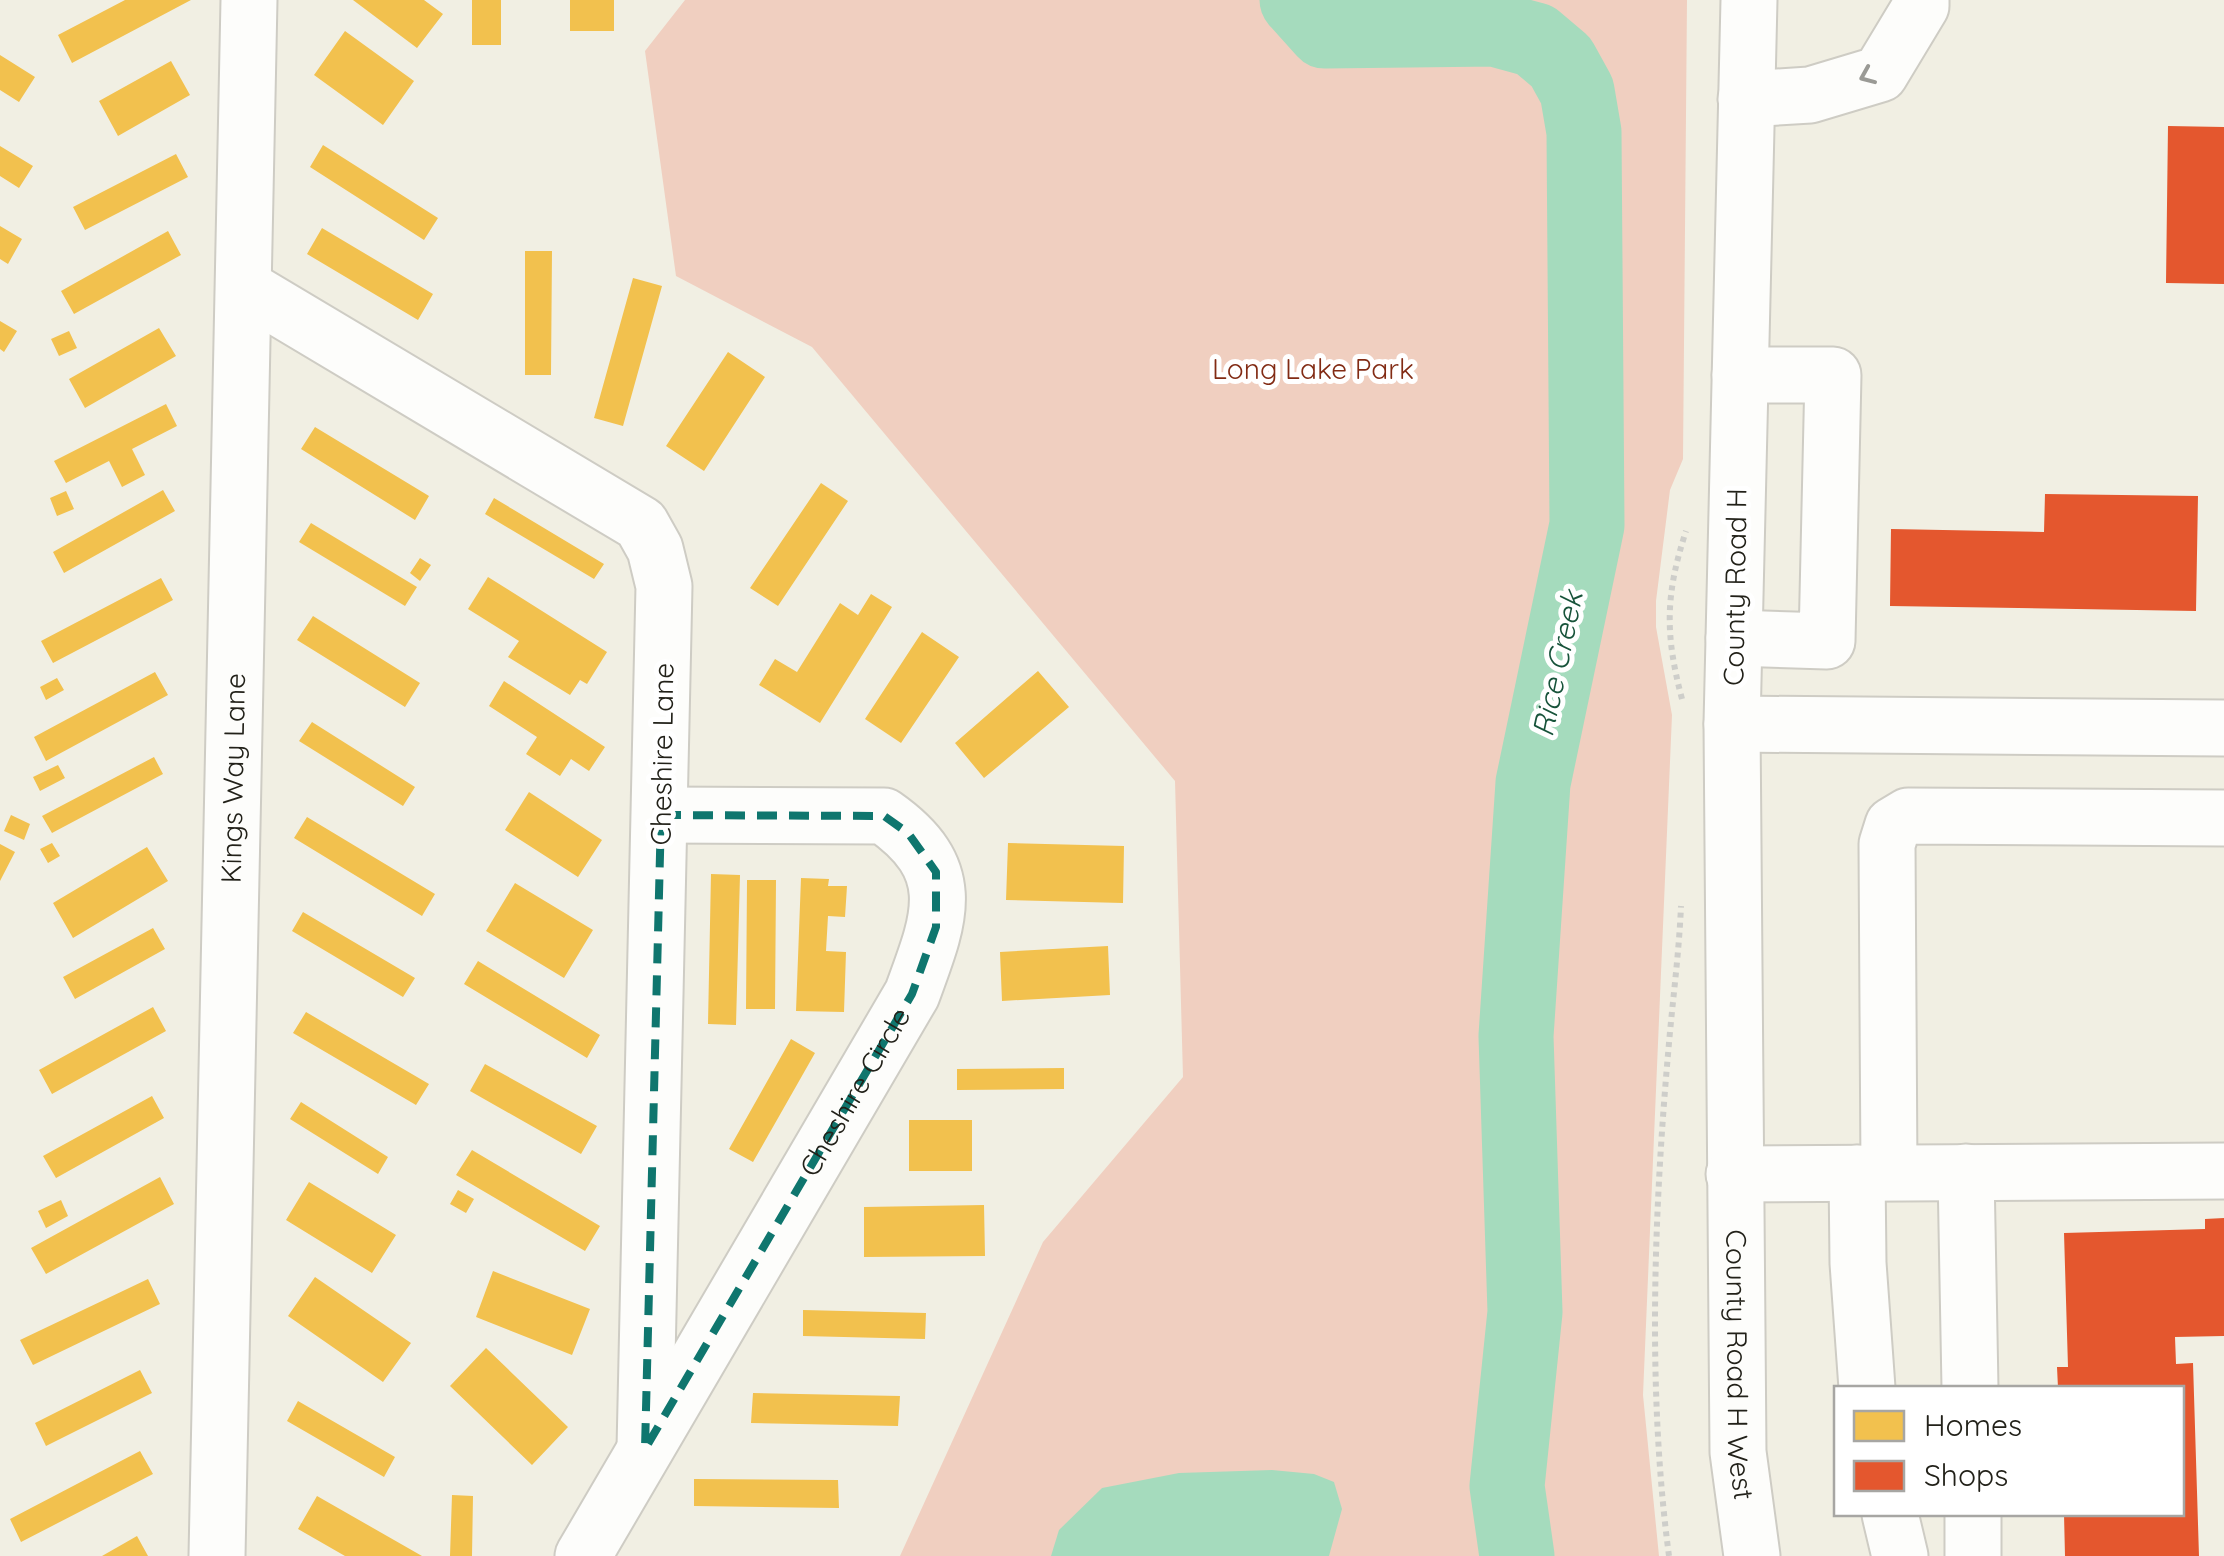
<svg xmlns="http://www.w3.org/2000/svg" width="2224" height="1556" font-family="Quicksand,sans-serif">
	<rect width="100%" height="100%" fill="#f1efe3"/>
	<path fill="#f0cfc0" d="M685 0H1687L1683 459 1670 490 1656 601V627L1672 715 1643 1395 1659 1556H900L1043 1242 1183 1077 1175 781 812 347 676 276 645 51Z"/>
	<path fill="#a5dbbd" d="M1272 1470 1314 1474 1334 1482 1342 1509 1329 1556H1051L1059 1530 1102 1488 1179 1473Z"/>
	<path fill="#f2c14e" d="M125 0H191L72 63 58 35Z
		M353 0H424L443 14 417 48Z
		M472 0H501V45H472Z
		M570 0H614V31H570Z
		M345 31 414 81 383 125 314 75Z
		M0 55 35 77 19 102 0 90Z
		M171 61 190 95 118 136 99 101Z
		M323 145 438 218 424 240 310 167Z
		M0 146 33 166 19 188 0 176Z
		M176 154 188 177 85 230 73 207Z
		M0 226 22 239 8 264 0 259Z
		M322 228 433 294 418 320 307 254Z
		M168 231 181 255 74 314 61 291Z
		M525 251H552L551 375H525Z
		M633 278 662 286 623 426 594 418Z
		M0 321 17 331 4 352 0 349Z
		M159 328 176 356 85 408 69 379Z
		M69 331 77 348 59 356 51 339Z
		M728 352 765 377 704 471 666 446Z
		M166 404 177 426 132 449 145 475 122 487 109 461 66 483 54 461Z
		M315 427 429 496 415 520 301 449Z
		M821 483 848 501 778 606 750 588Z
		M163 490 175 511 64 573 53 552Z
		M66 491 74 509 57 516 50 498Z
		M494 498 604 564 594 579 485 514Z
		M311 523 417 587 405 606 299 542Z
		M420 558 431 565 420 581 410 573Z
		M488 577 607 652 587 684 580 680 570 695 508 657 519 641 468 609Z
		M161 578 173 600 53 663 41 641Z
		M871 594 892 607 820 723 759 685 775 659 797 672 840 603 858 615Z
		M313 616 420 683 405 707 297 640Z
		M922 632 959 657 901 743 865 719Z
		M1038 671 1069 707 984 778 955 743Z
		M155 672 168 695 46 761 34 737Z
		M57 678 64 690 46 700 40 687Z
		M504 681 605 747 589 771 571 759 560 776 526 754 537 737 489 706Z
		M312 722 415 787 403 806 299 741Z
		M154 757 163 774 52 833 42 816Z
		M58 765 65 778 40 791 33 777Z
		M529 792 602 840 578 877 505 830Z
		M11 815 30 824 24 840 4 831Z
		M307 817 435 894 422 916 294 838Z
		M52 843 60 856 48 863 40 849Z
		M1008 843 1124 846 1123 903 1006 900Z
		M0 844 15 852 0 881Z
		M147 847 168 881 73 938 53 903Z
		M711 874 740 875 736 1025 708 1024Z
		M801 878 829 879 828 886H847L845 917 828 916 826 951 846 952 844 1012 796 1011Z
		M747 880H776L775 1009H746Z
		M515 883 593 930 564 978 486 931Z
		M303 912 415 978 403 997 292 931Z
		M153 928 165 949 75 999 63 977Z
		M1108 946 1110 995 1002 1001 1000 952Z
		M478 961 600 1035 587 1058 464 984Z
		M153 1007 166 1031 52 1094 39 1070Z
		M306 1012 429 1084 416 1105 293 1033Z
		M791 1039 815 1053 753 1162 729 1149Z
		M485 1064 597 1126 581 1154 470 1091Z
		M1064 1068V1089L957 1090V1069Z
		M152 1096 164 1118 56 1178 43 1156Z
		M301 1102 388 1157 378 1174 290 1119Z
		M909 1120H972V1171H909Z
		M472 1150 600 1226 585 1251 456 1175Z
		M160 1177 174 1204 46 1274 31 1248Z
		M309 1182 396 1235 372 1273 286 1220Z
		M458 1190 474 1199 466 1213 450 1204Z
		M61 1200 68 1216 46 1228 38 1211Z
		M984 1205 985 1256 864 1257V1207Z
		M493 1271 590 1309 572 1355 476 1317Z
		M315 1277 411 1343 383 1382 288 1316Z
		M148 1279 160 1304 33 1365 20 1340Z
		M803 1310 926 1313 925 1339 803 1336Z
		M486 1348 568 1427 532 1465 450 1386Z
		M140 1370 152 1393 46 1446 35 1423Z
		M753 1393 900 1396 898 1426 751 1423Z
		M298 1401 395 1457 384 1477 287 1421Z
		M140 1451 153 1474 21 1542 10 1519Z
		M694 1479 838 1480 839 1508 694 1506Z
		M452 1495 473 1496 472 1556H450Z
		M317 1496 422 1556H345L298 1529Z
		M137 1536 148 1556H102Z"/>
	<path fill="#e4572e" d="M2168 126 2224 127V284L2166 283Z
		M2045 494 2198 496 2196 611 1890 606 1891 529 2044 532Z
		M2224 1218V1336L2175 1337 2176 1364 2193 1363 2199 1556H2065L2064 1514H2182V1388H2058L2057 1367H2068L2064 1233 2205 1229V1219Z"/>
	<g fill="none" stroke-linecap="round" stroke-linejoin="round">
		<path stroke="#a5dbbd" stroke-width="75" d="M1297 0 1325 31 1495 29 1535 40 1561 62 1577 91 1584 132 1587 525 1533 783 1516 1036 1525 1312 1507 1486 1517 1556"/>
		<defs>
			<g id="minor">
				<path id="s1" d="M1749 0 1732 724 1738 1452 1752 1556"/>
				<path d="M1746 99 1810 95 1880 74 1921 6V0"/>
				<path d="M244 287 641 524 655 549 664 586 645 1449"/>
				<path d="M1734 638 1827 641 1833 375H1740"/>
				<path d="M1732 724 2224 728"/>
				<path d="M1889 1172 1887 844 1893 825 1908 816 2224 818"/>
				<path d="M1966 1172 1970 1388"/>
				<path d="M1857 1173 1858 1263 1867 1388"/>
				<path d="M1734 1174 2224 1171"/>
				<path d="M1890 1514 1900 1556"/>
				<path d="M1973 1514V1556"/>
				<path id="s2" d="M217 1556 249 0"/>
				<path id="s3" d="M583 1556 912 994C940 918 961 870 884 816L661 815"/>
			</g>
		</defs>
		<use href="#minor" stroke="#ceccc4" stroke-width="59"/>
		<path stroke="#cececa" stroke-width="6" stroke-dasharray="5 5" stroke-linecap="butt" d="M1682 699C1665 635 1665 595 1686 531
			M1669 1556C1647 1390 1654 1210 1669 1043 1673 997 1679 953 1681 906"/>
		<use href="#minor" stroke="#fdfdfb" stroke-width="55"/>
	</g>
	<defs><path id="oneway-chevron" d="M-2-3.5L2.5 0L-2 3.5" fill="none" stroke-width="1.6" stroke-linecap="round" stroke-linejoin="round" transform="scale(2.5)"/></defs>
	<use stroke="#9a9a95" href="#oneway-chevron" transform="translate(1867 76) rotate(157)"/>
	<path fill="none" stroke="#0f766e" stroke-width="8" stroke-dasharray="20 12" stroke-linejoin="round" d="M661 815 884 816 908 833 936 872V927L912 994 645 1449Z"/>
	<g text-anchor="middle" stroke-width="10" stroke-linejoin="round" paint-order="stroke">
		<g font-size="28" fill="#822b14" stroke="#fff">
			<text x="1313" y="379">Long Lake Park</text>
		</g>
		<g font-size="28" fill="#222119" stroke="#fff">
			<text transform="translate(1735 587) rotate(-89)" y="10">County Road H</text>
			<text transform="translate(662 754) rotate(-89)" y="10">Cheshire Lane</text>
			<text dy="10" stroke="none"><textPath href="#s2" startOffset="778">Kings Way Lane</textPath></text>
			<text dy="10" stroke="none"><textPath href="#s3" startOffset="538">Cheshire Circle</textPath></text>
			<text dy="10" stroke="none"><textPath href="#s1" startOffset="1365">County Road H West</textPath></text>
		</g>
		<g font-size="30" font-style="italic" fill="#17533a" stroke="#fff">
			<text transform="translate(1558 664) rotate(-78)" y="10">Rice Creek</text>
		</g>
	</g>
	<rect x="1834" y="1386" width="350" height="130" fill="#ffffff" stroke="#a7a6a3" stroke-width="2.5"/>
	<rect x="1854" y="1411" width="50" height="30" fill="#f2c14e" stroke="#a7a6a3" stroke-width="2.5"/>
	<text x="1924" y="1436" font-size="30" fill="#222119">Homes</text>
	<rect x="1854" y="1461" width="50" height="30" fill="#e4572e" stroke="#a7a6a3" stroke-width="2.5"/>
	<text x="1924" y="1486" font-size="30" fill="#222119">Shops</text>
</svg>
